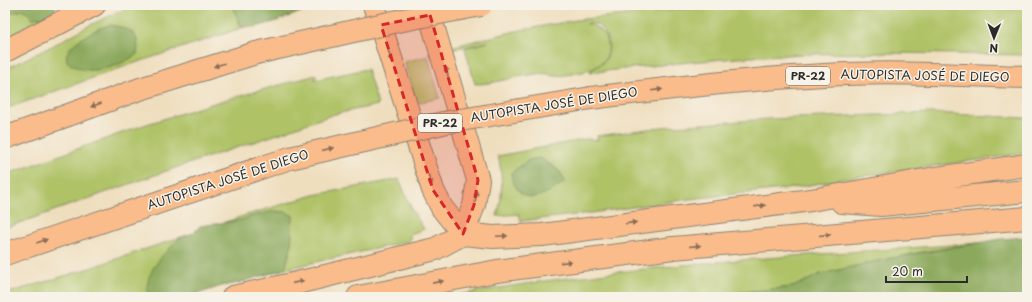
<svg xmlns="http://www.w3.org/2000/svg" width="1032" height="302" font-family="'Playpen Sans',sans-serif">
	<rect width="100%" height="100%" fill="#f7f3e8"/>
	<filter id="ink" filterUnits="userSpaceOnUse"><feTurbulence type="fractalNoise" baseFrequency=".025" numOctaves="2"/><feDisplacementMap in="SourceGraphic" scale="8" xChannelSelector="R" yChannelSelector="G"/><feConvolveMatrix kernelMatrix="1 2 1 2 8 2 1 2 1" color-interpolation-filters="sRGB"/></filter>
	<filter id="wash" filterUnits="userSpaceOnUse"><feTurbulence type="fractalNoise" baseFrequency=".012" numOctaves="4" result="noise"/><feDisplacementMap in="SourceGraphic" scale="16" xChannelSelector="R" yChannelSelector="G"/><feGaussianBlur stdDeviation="0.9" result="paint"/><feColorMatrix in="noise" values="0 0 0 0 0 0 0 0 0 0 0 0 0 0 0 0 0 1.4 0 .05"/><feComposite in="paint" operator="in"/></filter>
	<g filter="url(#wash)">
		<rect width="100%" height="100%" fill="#efdebe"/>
		<path fill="#afc266" stroke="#6d7648" d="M134 5H312L132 64 5 109V69L52 46 90 25Z
			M720 5H1027V55C939 54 851 51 764 56 705 60 647 66 589 73 595 67 603 65 607 57 613 45 603 19 587 24 607 27 617 52 599 65 588 73 568 75 555 76 550 76 553 76 549 74 543 73 536 74 530 75 512 77 494 84 475 84L465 48 488 42 453 49 454 46 516 31 576 20Z
			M25 10 29 13 47 18 5 39V15L18 11Z
			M428 56 440 98 417 103 404 62Z
			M367 69 378 105 335 114 308 123 281 133 175 168 5 228V175L144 125 214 103 316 75V77L314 80Z
			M932 113 1027 118V153L849 178 793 188 689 199 591 213 521 221 519 214 497 216C503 196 503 175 498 156L586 139 598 140 597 136 662 127 768 119Z
			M399 179 412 210 424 229 410 234V241L285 269 238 283 221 286 188 297H5V294L84 270 243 216 314 195Z
			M979 243 921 252 821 274 793 287 694 297H447C623 264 801 256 979 243Z"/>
		<path fill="#8ba85b" stroke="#5b6a43" d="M5 5H56L52 17 32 18 25 10 18 11 5 15Z
			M234 5H303L301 12 274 22 255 27 240 26C239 17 234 15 234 5Z
			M110 25C129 28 141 32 137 54 120 67 84 79 67 61 67 59 66 56 67 54 70 42 99 27 110 25Z
			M540 158C550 165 562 169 565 182 552 189 533 206 519 191 514 185 512 181 511 173L529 160Z
			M274 211 286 212 293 216 291 248 285 269 238 283 221 286 188 297H153L149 294 147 287 149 277 154 267 162 256 180 238 192 234 200 226 241 220 249 217Z
			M1027 237V297H694L793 287 821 274 881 260 1001 239Z"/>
	</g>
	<g filter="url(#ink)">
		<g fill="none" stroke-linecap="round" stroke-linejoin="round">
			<defs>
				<path id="major" d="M374 5 433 190 442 208 463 234
					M427 5 478 180 474 205 463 234"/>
				<path id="highway" d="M5 51 94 5
					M591 98C668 88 746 79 824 75 891 71 960 75 1027 77
					M5 138 140 89 256 53
					M842 202 881 205 1027 191
					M5 254 290 158
					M233 297 297 283 435 249 463 234 493 237 542 235 811 200 930 179 1027 165
					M358 297 497 271 673 248 1027 218"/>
			</defs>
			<use href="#major" stroke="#8d8474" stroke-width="24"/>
			<use href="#highway" stroke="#8d8474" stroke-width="24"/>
			<use href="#major" stroke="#fabc8b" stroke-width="22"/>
			<use href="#highway" stroke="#fabc8b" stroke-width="22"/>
			<defs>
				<path id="highway-bridge" d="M256 53 398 21 481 5
					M290 158 443 123 591 98"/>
			</defs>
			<use href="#highway-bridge" stroke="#8d8474" stroke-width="24" stroke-linecap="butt"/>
			<use href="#highway-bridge" stroke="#fabc8b" stroke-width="22"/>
		</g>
		<defs><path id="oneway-solid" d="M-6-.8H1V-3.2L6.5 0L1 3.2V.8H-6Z"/></defs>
		<g fill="#886c56">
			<use href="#oneway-solid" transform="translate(390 56) rotate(72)"/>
			<use href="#oneway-solid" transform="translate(219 65) rotate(163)"/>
			<use href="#oneway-solid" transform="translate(447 72) rotate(-106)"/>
			<use href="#oneway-solid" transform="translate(657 90) rotate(-7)"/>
			<use href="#oneway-solid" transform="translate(96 105) rotate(160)"/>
			<use href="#oneway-solid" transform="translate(328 149) rotate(-13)"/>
			<use href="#oneway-solid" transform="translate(430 180) rotate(72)"/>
			<use href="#oneway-solid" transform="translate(476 197) rotate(-80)"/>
			<use href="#oneway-solid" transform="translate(760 206) rotate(-7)"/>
			<use href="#oneway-solid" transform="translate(631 223) rotate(-7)"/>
			<use href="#oneway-solid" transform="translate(825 235) rotate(-5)"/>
			<use href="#oneway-solid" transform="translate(502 236) rotate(-2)"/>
			<use href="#oneway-solid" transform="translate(42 241) rotate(-19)"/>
			<use href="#oneway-solid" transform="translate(695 246) rotate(-5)"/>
			<use href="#oneway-solid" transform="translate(566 262) rotate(-7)"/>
			<use href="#oneway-solid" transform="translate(298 282) rotate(-13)"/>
			<use href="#oneway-solid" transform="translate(438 282) rotate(-11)"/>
		</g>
	</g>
	<path fill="#d62828" fill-opacity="0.2" stroke="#d62828" stroke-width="3" stroke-dasharray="8 5" stroke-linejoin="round" d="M430 15 478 180 474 205 463 234 433 190 381 25Z"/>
	<g text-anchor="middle" stroke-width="3" stroke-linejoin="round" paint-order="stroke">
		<g fill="#f7f3e8" stroke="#686764" stroke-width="1">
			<rect x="786" y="67" width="44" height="18" rx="3"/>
			<rect x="418" y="114" width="44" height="18" rx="3"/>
		</g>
		<g font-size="11" font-weight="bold" fill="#2b2b2b">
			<text x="808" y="80">PR-22</text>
			<text x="440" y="127">PR-22</text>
		</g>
		<g font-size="12" fill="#2b2b2b" stroke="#f7f3e8">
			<text transform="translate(925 76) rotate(1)" y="4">AUTOPISTA JOSÉ DE DIEGO</text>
			<text transform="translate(554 105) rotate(-9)" y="4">AUTOPISTA JOSÉ DE DIEGO</text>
			<text transform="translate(228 180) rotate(-18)" y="4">AUTOPISTA JOSÉ DE DIEGO</text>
		</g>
	</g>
	<rect width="1032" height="302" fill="none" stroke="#f7f3e8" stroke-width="20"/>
	<g transform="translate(994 38) rotate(181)" stroke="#f7f3e8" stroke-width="3" paint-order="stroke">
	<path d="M0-3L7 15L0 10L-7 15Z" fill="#2b2b2b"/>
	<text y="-6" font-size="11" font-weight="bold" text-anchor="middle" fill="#2b2b2b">N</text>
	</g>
	<path d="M886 276v6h81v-6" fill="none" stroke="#2b2b2b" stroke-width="2"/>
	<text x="892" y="276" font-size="12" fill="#2b2b2b" stroke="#f7f3e8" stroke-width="3" paint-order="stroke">20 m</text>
</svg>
